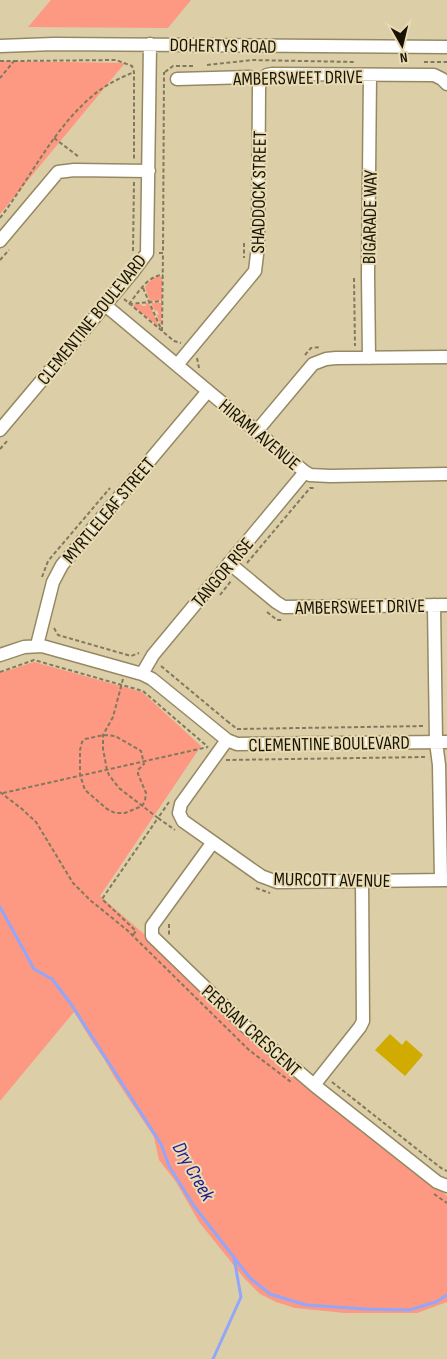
<svg xmlns="http://www.w3.org/2000/svg" width="447" height="1359" font-family="'Sofia Sans Condensed',sans-serif">
	<rect width="100%" height="100%" fill="#dccfa8"/>
	<path fill="#fd9882" d="M51 0H191L168 28 28 27Z
		M2 61 125 63 0 214V63Z
		M157 276 162 277V300L150 301 145 287 152 279Z
		M146 303H149L159 327 132 305 141 304 142 306H146Z
		M151 303H162L161 326 157 315 159 314 157 310 155 311Z
		M34 662 142 692 201 746 100 896 447 1196V1302L417 1313H345L295 1308 276 1302 260 1294 244 1278 199 1222 176 1182 159 1160 154 1137 115 1078 104 1059 93 1043 74 1012 0 1101V673Z"/>
	<g fill="none" stroke-linecap="round" stroke-linejoin="round">
		<path stroke="#92a6fa" stroke-width="3" d="M0 907 34 969 52 979 71 1004 161 1144 169 1166 194 1206 250 1278 270 1294 306 1305 366 1309 409 1310 436 1302 447 1295
			M213 1359 241 1297 234 1258"/>
	</g>
	<path fill="#d1ab00" d="M390 1034 402 1045 406 1040 423 1055 405 1076 375 1050Z"/>
	<g fill="none" stroke-linecap="round" stroke-linejoin="round">
		<defs>
			<path id="minor" d="M0 46 54 44 447 47
				M177 79 250 77 261 81
				M261 81 267 75 272 74 434 75 442 79 447 84
				M0 241 58 172 74 170 149 171
				M105 305 305 472 310 475 330 476 447 474
				M369 358 368 275 370 75
				M177 365 255 271 258 246 259 87 261 81
				M0 430 132 273 147 253 150 44
				M256 432 313 364 326 359 336 358 447 357
				M229 563 276 602 284 607 447 605
				M434 605 436 742 439 765 441 880
				M37 645 53 582 62 565 208 391
				M0 655 24 647 42 646 142 674 152 679 227 740 237 744 447 742
				M142 674 153 655 305 472
				M227 740 181 804 179 813 183 821 261 876 277 882 447 880
				M213 842 152 926V936L245 1026 314 1085 437 1182 447 1186
				M314 1085 360 1027 363 1021 362 880"/>
		</defs>
		<use href="#minor" stroke="#958964" stroke-width="15"/>
		<path stroke="#82795d" stroke-width="2" stroke-dasharray="4 2.5" stroke-linecap="butt" d="M0 61H14L0 78
			M14 61 116 60 132 66 134 72V159
			M424 62H447
			M207 65 252 60 355 62
			M165 72 173 66H195
			M54 138 79 157
			M0 218C30 179 52 131 90 98 102 87 117 79 132 73
			M244 243V258
			M133 251 134 181
			M159 253H163L164 72
			M0 260 9 250
			M354 278 355 346
			M143 288 161 329
			M124 299 174 341 181 343
			M129 304C138 293 148 275 163 275
			M129 304 162 301
			M162 331 163 253
			M305 355 311 348 321 347
			M197 358 199 368
			M0 449 8 440
			M247 563 310 488H315
			M42 577 48 561 110 488
			M220 595 231 581
			M267 612 277 620H282
			M54 628 58 635 131 656 139 653
			M161 666 227 721
			M0 672 34 660 143 691 208 747
			M123 679 113 717 103 735V749L107 770 109 775 119 788 158 818 102 899 136 931 133 935
			M227 721 237 729
			M237 729 425 726
			M104 735 115 736 141 751 144 764 138 770V774L146 793 145 801 142 806 125 813H115L107 809 85 790 80 775V750L82 742 85 739Z
			M226 760 426 757
			M0 792 22 809 36 822 73 883 90 900 127 930 249 1050 291 1082
			M3 793 208 747
			M169 802 158 818 175 830
			M256 888 270 893
			M169 924V935
			M332 1082 441 1168 447 1171
			M434 1194 447 1203"/>
		<use href="#minor" stroke="#fff" stroke-width="12"/>
	</g>
	<g text-anchor="middle" stroke-width="4" stroke-linejoin="round" paint-order="stroke">
		<g font-size="19" fill="#181305" stroke="#e9dcb4">
			<text transform="translate(223 45) rotate(1)" y="7">DOHERTYS ROAD</text>
			<text transform="translate(298 77) rotate(-1)" y="7">AMBERSWEET DRIVE</text>
			<text transform="translate(258 192) rotate(-89)" y="7">SHADDOCK STREET</text>
			<text transform="translate(369 217) rotate(-89)" y="7">BIGARADE WAY</text>
			<text transform="translate(91 319) rotate(-51)" y="7">CLEMENTINE BOULEVARD</text>
			<text transform="translate(260 434) rotate(40)" y="7">HIRAMI AVENUE</text>
			<text transform="translate(108 510) rotate(-50)" y="7">MYRTLELEAF STREET</text>
			<text transform="translate(222 572) rotate(-50)" y="7">TANGOR RISE</text>
			<text transform="translate(360 606) rotate(-1)" y="7">AMBERSWEET DRIVE</text>
			<text transform="translate(329 743) rotate(-1)" y="7">CLEMENTINE BOULEVARD</text>
			<text transform="translate(332 879) rotate(1)" y="7">MURCOTT AVENUE</text>
			<text transform="translate(252 1030) rotate(42)" y="7">PERSIAN CRESCENT</text>
		</g>
		<g font-size="20" font-style="italic" fill="#201992" stroke="#e9dcb4">
			<text transform="translate(194 1171) rotate(60)" y="7">Dry Creek</text>
		</g>
	</g>
	<g transform="translate(402 45) rotate(172)" stroke="#e9dcb4" stroke-width="4" paint-order="stroke">
	<path d="M0-4L9 19L0 12L-9 19Z" fill="#181305"/>
	<text y="-8" font-size="14" font-weight="bold" text-anchor="middle" fill="#181305">N</text>
	</g>
</svg>
